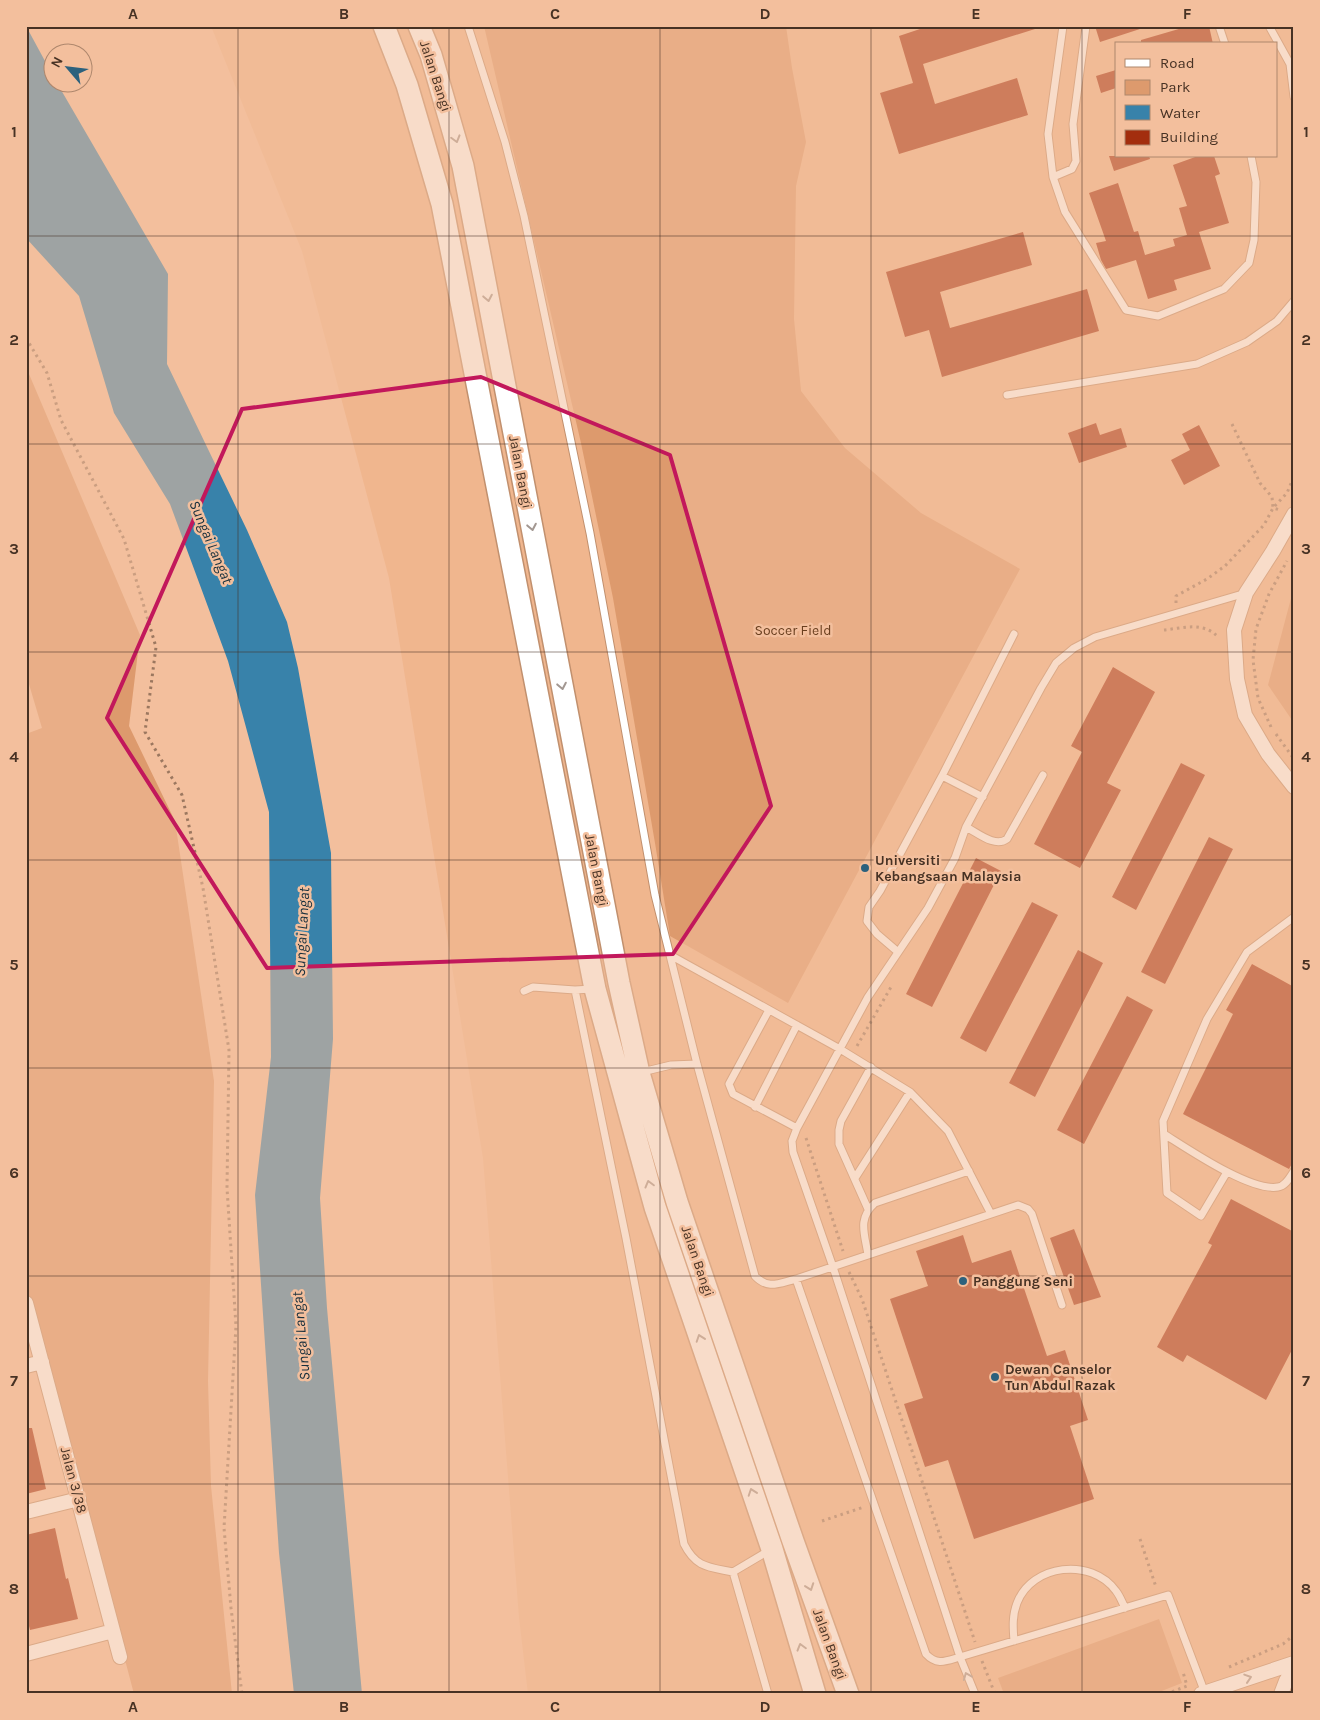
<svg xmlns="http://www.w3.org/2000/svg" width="1320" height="1720" font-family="Karla,sans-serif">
	<rect width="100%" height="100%" fill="#f3bf9d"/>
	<path fill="#f0b68e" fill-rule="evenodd" d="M211 26H1294V1694H528L519 1617 483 1158 389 578 302 251ZM1116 44H1276V156H1116Z"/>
	<path fill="#dd9a6d" d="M484 26H786L792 68 806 142 796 186 794 319 801 391 845 448 921 513 1020 569 788 1003 670 936 655 843 613 598 581 443Z
		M26 367 140 635 129 726 175 821 214 1081 208 1381 211 1486 232 1694H134L26 1284V734L42 728 26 674Z
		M1294 587V723L1268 685Z
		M1159 1619 1182 1683 1154 1694H1004L998 1678Z"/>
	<path fill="#3882aa" d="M26 26 52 74V82L57 83 168 274 167 364 247 530 287 622 298 668 331 853 333 1039 320 1198 327 1308 362 1694H294L279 1553 255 1195 271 1057 269 812 228 661 170 504 114 413 79 296 26 238Z"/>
	<path fill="#a32e0e" d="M929 26H1035V29L923 64 935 104 1017 78 1028 115 899 154 880 93 913 83 899 36Z
		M1095 26H1140V29L1100 42Z
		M1189 26H1209L1213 44H1141V40Z
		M1116 70V88L1101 93 1096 76Z
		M1109 156H1149L1150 159 1114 171Z
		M1198 156H1214L1220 174 1215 176 1229 223 1199 232 1211 269 1174 280 1177 290 1148 299 1136 260 1106 269 1101 260 1096 243 1106 241 1089 193 1118 183 1134 232 1138 231 1145 255 1175 246 1173 239 1187 235 1179 208 1187 206 1173 165Z
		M1023 232 1032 265 940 292 950 328 1087 289 1099 331 942 377 929 330 905 337 886 272Z
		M1096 423 1100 435 1121 428 1127 447 1079 463 1068 433Z
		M1199 425 1220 466 1184 485 1171 460 1190 450 1182 434Z
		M1113 667 1155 692 1107 783 1121 790 1080 868 1034 844 1082 752 1071 746Z
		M1181 763 1205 775 1136 910 1112 897Z
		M1209 837 1233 849 1165 984 1141 972Z
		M976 858 1001 871 932 1007 906 994Z
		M1032 902 1058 915 986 1052 960 1038Z
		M1078 950 1103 963 1035 1097 1009 1083Z
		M1252 964 1294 987V1160L1289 1169 1183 1114 1233 1014 1226 1010Z
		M1127 996 1153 1010 1084 1144 1057 1130Z
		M1231 1199 1294 1232V1346L1266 1400 1187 1355 1183 1362 1157 1347 1212 1245 1208 1243Z
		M1074 1229 1101 1297 1074 1305 1050 1238Z
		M963 1235 972 1263 1011 1250 1047 1356 1065 1350 1088 1420 1070 1426 1094 1499 974 1539 948 1460 925 1467 904 1404 923 1398 890 1299 928 1286 916 1251Z
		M26 1428H32L46 1489 26 1494Z
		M55 1528 66 1579 68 1578 78 1619 30 1630 26 1614V1535Z"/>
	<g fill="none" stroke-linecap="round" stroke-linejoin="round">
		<defs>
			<path id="service" d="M468 26 505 142 524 216 590 533 655 895 697 1064 755 1276C768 1290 779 1283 796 1279L1018 1205 1028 1209 1032 1214 1062 1305
				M1063 26 1048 134 1053 177 1065 212 1126 310 1158 316 1224 289 1249 263 1254 240 1256 182 1251 156
				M1219 26 1225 44
				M1269 26 1290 64 1294 62
				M1290 64 1294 97
				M1053 177 1072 169 1076 161 1073 124 1086 26
				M1007 395 1197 364 1247 342 1277 321 1294 301
				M983 797 942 776 1014 634
				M966 827C978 833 995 848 1007 839L1043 775
				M898 952 877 934 867 921 869 907 880 891 942 776
				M670 955 840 1049 910 1092 948 1131 991 1214
				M575 990 626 1238 684 1544C696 1568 709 1567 733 1572
				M524 991 533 987 575 990 592 989
				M769 1010 729 1084 733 1094 797 1128
				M642 1072 671 1065 697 1064
				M755 1107 797 1025
				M1164 1134C1188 1149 1251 1192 1278 1187 1286 1186 1290 1177 1294 1171
				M1227 1172 1201 1216 1167 1193 1163 1121 1207 1019 1247 952 1294 917
				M855 1178 910 1092
				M868 1209 839 1144V1130L841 1121 871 1067
				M868 1255C865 1234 857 1219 875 1203L969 1171
				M796 1279 926 1654C937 1666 946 1661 960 1657L833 1267 793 1152 792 1141 797 1128 868 997 928 908 955 858 966 827 1041 688 1056 663 1074 648 1095 637 1246 593
				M1014 1641C1013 1628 1012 1616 1017 1603 1032 1564 1091 1557 1116 1591 1120 1596 1122 1602 1125 1608
				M768 1694 733 1572 770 1550
				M975 1694 960 1657 1168 1595 1205 1693"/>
			<path id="minor" d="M1294 514 1273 551 1246 593 1234 630 1237 679 1245 715 1268 754 1294 787
				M26 1303 120 1657
				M26 1366 42 1362
				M26 1512 79 1499
				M26 1654 113 1631
				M1201 1694 1294 1663
				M1281 1694 1286 1681 1294 1668"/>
			<path id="primary" d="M384 26 407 85 442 204 595 989 655 1207 772 1549 815 1694
				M419 26 431 55 463 166 619 983 639 1073 677 1202 793 1541 848 1694"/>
		</defs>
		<use href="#service" stroke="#c1906e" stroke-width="9"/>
		<use href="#minor" stroke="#c1906e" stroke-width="16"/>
		<use href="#primary" stroke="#c1906e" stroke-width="24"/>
		<path stroke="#9b775f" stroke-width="3" stroke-dasharray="2.5 4" stroke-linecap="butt" d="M26 338 47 373 61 420 124 539 156 647 145 732 182 795 203 888 229 1050 227 1188 236 1326 224 1528 231 1608 242 1694
			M1232 424 1260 483 1272 497 1273 508 1280 510
			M1176 603V596L1207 579 1225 566 1264 525 1273 508 1287 493 1294 476
			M1164 630C1183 628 1204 621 1219 638
			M1271 727 1258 698 1253 660 1256 629 1269 594 1287 561
			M1276 734 1294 759
			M857 1046 891 987
			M806 1138 843 1251
			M849 1272 862 1299 975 1642
			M822 1521 864 1507
			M1140 1539 1156 1587
			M982 1661 995 1694
			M1229 1667 1283 1644 1294 1635
			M1166 1694 1187 1686 1183 1672"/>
		<use href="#service" stroke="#fff" stroke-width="7"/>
		<use href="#minor" stroke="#fff" stroke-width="14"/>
		<use href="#primary" stroke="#fff" stroke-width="21"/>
	</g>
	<defs><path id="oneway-chevron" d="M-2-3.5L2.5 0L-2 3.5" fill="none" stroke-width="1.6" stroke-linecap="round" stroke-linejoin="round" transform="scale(1.25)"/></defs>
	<g stroke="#a39892">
		<use href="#oneway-chevron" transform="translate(456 139) rotate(74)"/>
		<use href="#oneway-chevron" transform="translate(488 298) rotate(79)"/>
		<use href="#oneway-chevron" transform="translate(532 527) rotate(79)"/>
		<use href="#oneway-chevron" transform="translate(562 686) rotate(79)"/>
		<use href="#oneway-chevron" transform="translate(649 1184) rotate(-105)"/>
		<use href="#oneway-chevron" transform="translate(700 1338) rotate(-109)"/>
		<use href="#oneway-chevron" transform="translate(752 1492) rotate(-109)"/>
		<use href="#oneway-chevron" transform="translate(810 1587) rotate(70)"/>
		<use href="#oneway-chevron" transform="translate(801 1647) rotate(-106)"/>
		<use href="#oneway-chevron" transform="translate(967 1676) rotate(-112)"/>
		<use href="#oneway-chevron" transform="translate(1248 1678) rotate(-18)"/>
	</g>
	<path d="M0 0H1320V1720H0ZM481 377 670 455 771 806 673 954 267 968 107 718 242 409Z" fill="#f3bf9d" fill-opacity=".55" fill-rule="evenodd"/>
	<path fill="none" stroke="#c2185b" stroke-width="4" stroke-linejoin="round" d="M481 377 670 455 771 806 673 954 267 968 107 718 242 409Z"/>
	<path fill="none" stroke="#473224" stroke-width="1" stroke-opacity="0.55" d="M238 26V1694M449 26V1694M660 26V1694M871 26V1694M1082 26V1694M26 236H1294M26 444H1294M26 652H1294M26 860H1294M26 1068H1294M26 1276H1294M26 1484H1294"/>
	<g fill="#2c617d" stroke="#f3bf9d" stroke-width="2">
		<circle cx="865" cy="868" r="5"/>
		<circle cx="963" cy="1281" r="5"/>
		<circle cx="995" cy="1377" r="5"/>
	</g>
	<g text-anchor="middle" stroke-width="5" stroke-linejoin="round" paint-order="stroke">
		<g font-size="14" fill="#473224" stroke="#f3bf9d">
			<text transform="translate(436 76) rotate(72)" y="5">Jalan Bangi</text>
			<text transform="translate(521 472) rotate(79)" y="5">Jalan Bangi</text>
			<text transform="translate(597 870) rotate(79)" y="5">Jalan Bangi</text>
			<text transform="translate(698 1261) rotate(71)" y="5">Jalan Bangi</text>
			<text transform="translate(74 1480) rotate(75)" y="5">Jalan 3/38</text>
			<text transform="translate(830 1644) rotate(70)" y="5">Jalan Bangi</text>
		</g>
		<g font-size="14" fill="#6a3f1f" stroke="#f3bf9d">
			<text x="793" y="635">Soccer Field</text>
		</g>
		<g font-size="14" font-weight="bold" fill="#473224" stroke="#f3bf9d" text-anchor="start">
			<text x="875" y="865">Universiti<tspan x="875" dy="16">Kebangsaan Malaysia</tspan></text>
			<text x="973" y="1286">Panggung Seni</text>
			<text x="1005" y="1374">Dewan Canselor<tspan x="1005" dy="16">Tun Abdul Razak</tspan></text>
		</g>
		<g font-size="15" font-style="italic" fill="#18303d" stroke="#f3bf9d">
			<text transform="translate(211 542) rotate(67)" y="5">Sungai Langat</text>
			<text transform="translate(302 932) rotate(-87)" y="5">Sungai Langat</text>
			<text transform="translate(301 1336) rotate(-95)" y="5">Sungai Langat</text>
		</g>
	</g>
	<rect width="1320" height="1720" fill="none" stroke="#f3bf9d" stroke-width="55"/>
	<rect x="1115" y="42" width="162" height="115" fill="#f3bf9d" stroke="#ae876d"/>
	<rect x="1125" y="59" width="25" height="8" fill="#ffffff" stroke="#ae876d"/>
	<text x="1160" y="68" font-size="15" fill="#473224">Road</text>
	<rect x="1125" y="80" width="25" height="15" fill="#dd9a6d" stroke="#ae876d"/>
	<text x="1160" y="92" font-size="15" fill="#473224">Park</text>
	<rect x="1125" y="105" width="25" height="15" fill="#3882aa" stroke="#ae876d"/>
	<text x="1160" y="118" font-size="15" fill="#473224">Water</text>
	<rect x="1125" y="130" width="25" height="15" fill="#a32e0e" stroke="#ae876d"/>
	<text x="1160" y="142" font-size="15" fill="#473224">Building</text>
	<g transform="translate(68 68) rotate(298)"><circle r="24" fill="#f3bf9d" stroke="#ae876d"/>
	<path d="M0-4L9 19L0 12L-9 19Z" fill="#2c617d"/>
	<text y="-8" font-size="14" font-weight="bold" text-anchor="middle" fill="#473224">N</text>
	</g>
	<rect x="28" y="28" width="1264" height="1664" fill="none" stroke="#473224" stroke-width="2"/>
	<g font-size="16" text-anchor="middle" font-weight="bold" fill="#473224">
		<text x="133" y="19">A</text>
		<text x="344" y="19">B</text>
		<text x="555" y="19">C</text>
		<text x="765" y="19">D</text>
		<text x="976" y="19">E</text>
		<text x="1187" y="19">F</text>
		<text x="14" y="137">1</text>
		<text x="1306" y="137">1</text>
		<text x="14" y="345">2</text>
		<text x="1306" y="345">2</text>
		<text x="14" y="554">3</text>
		<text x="1306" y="554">3</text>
		<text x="14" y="762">4</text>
		<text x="1306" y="762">4</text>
		<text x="14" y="970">5</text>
		<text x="1306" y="970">5</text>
		<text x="14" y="1178">6</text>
		<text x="1306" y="1178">6</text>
		<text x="14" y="1386">7</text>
		<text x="1306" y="1386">7</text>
		<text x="14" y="1594">8</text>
		<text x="1306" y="1594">8</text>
		<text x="133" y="1712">A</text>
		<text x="344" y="1712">B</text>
		<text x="555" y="1712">C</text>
		<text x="765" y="1712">D</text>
		<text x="976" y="1712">E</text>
		<text x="1187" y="1712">F</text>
	</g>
</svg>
